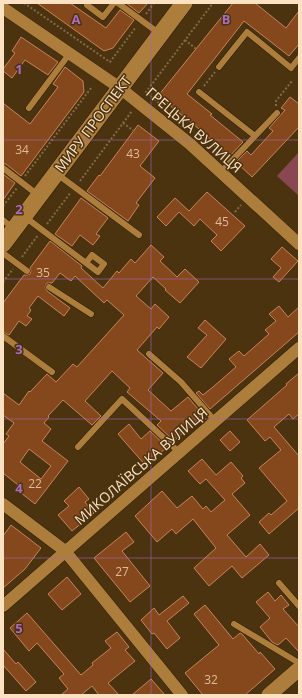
<svg xmlns="http://www.w3.org/2000/svg" width="302" height="698" font-family="'Open Sans',sans-serif">
	<rect width="100%" height="100%" fill="#4c3310"/>
	<path fill="#894851" d="M299 152V196L277 176Z"/>
	<path fill="#85481c" stroke="#c68358" fill-rule="evenodd" d="M37 3H70L106 28 120 10 134 20 113 48 104 51Z
		M126 3H148L140 12 139 13Z
		M233 3H255L286 28 299 11V44L289 56 244 21 187 94 212 114 210 115 243 142 229 157 213 145 215 143 199 130V129L158 96Z
		M21 37 58 62 48 75 25 60 12 78 3 71V69L15 53 12 51Z
		M65 67 83 81 84 92 21 176 6 164H3V103L30 124 58 87 53 84Z
		M290 97 299 104V127L252 177 236 162 247 151 251 155 273 131 269 128 285 110 281 108Z
		M138 125 159 141 140 166 155 178 136 203 139 205 128 221 87 191 99 175 100 176Z
		M3 174 15 183 3 200Z
		M207 192 245 226 221 251 211 241 217 235 200 219 194 226 179 212 166 226 157 217 175 198 189 211Z
		M81 198 108 218 96 234 100 236 93 245 80 235 72 246 55 234Z
		M50 241 82 266 81 268 103 288 117 271 119 273 131 259 135 263 151 245 164 257 160 261 177 277 185 269 199 282 180 303 165 290 166 289 153 277 136 296 151 309 155 304 169 317 159 329 157 327 137 350 163 373 148 390 171 411 188 397 203 415 174 441 157 425 161 421 127 392 130 388 112 371 85 401 101 416 92 425 63 400 48 416 49 417 44 423 51 429 42 441 68 461 35 504 16 489 18 485 3 473V444L9 436 6 434 14 423 3 415V393L19 405 29 391 30 392 47 374 56 382 73 364 77 367 124 315 107 300 104 303 75 276 71 281 60 273 52 283H47L45 287 47 291 70 308 64 316 38 296 29 308 31 310 27 316 32 319 26 326 19 321 9 335 3 332V303L24 275H27L30 274 31 271 30 268ZM29 449 51 466 41 479 20 462Z
		M282 247 298 261 279 282 273 277 281 268 271 259Z
		M279 306 288 317 299 307V332L210 409 196 393 199 391 203 395 213 387 236 367 229 359 239 351 244 356 269 334 265 330 276 321 269 314Z
		M205 320 226 339 201 368 187 357 207 335 198 328Z
		M299 373V414L293 419 289 414 274 427 299 456V508L269 534 259 522 269 513 271 515 287 501 259 468 281 450 270 437 265 441 247 420 287 385 286 384Z
		M129 424 141 439 150 431 167 447 146 466 118 434Z
		M230 431 240 442 230 451 220 440Z
		M202 459 216 475 231 462 243 476 241 478 245 483 232 494 250 515 227 535 246 557 260 544 269 555 242 578 232 566 209 586 194 568 216 548 193 519 176 534 172 529 157 542 135 516 162 491 177 508 192 496 203 509 206 506 211 512 225 500 206 479 200 484 188 471Z
		M79 487 89 499 85 502 94 513 72 531 58 515 69 506 64 501Z
		M11 525 41 548 25 569 3 588V536Z
		M126 532 134 542 122 551 150 586 130 602 94 558Z
		M67 577 81 594 62 610 48 594Z
		M268 592 275 601 281 595 289 605 283 609 299 627V652L286 638 278 645 272 642 260 627 270 618 256 602Z
		M183 596 189 603 167 621 180 638 167 649 154 633 152 634 141 620 154 608 159 615Z
		M205 605 233 639 240 633 242 634 259 654 260 652 275 669 245 695H203L185 673 219 645 194 614Z
		M27 613 81 675 93 665 92 663 111 648 105 641 117 632 129 647 125 650 135 661 108 683 119 695H99L92 686 81 695H61L68 689 59 678 64 674 37 643 29 651 10 628Z
		M3 649 16 664 18 662 36 682 26 691 3 665Z
		M151 679 165 695H132Z"/>
	<g fill="none" stroke-linecap="round" stroke-linejoin="round">
		<defs>
			<path id="service" d="M118 3 160 34
				M87 5 103 17 114 3
				M219 67 247 32 291 68 299 58
				M199 92 255 136
				M29 108 70 53
				M3 168 38 195
				M221 172 277 113
				M57 174 139 235
				M25 217 98 272 104 264 92 255 86 263
				M3 220 13 228
				M3 253 27 271
				M49 287 91 314
				M3 336 52 372
				M149 354 181 382 215 421
				M78 447 122 399 179 452
				M279 583 299 606
				M234 624 299 663"/>
			<path id="minor" d="M3 8 120 88 190 144 299 244
				M3 504 65 551 182 695
				M3 606 299 348"/>
			<path id="tertiary" d="M269 695 299 669"/>
			<path id="secondary" d="M3 244 184 3"/>
		</defs>
		<use href="#service" stroke="#2c1d08" stroke-width="7"/>
		<use href="#minor" stroke="#2c1d08" stroke-width="13"/>
		<use href="#tertiary" stroke="#2c1d08" stroke-width="16"/>
		<use href="#secondary" stroke="#2c1d08" stroke-width="18"/>
		<path stroke="#836947" stroke-width="2" stroke-dasharray="2 2" stroke-linecap="butt" d="M24 3 110 62 136 27
			M146 14 154 3
			M185 40 196 49
			M204 86 215 72
			M276 106V101L292 81
			M174 116 146 92 213 3
			M123 123 134 131
			M25 176 91 88
			M80 181 132 111
			M3 206 17 188
			M235 212 241 205
			M47 224 71 192
			M22 257 38 235
			M3 282 13 269"/>
		<use href="#service" stroke="#ac7d3b" stroke-width="6"/>
		<use href="#minor" stroke="#ac7d3b" stroke-width="12"/>
		<use href="#tertiary" stroke="#ac7d3b" stroke-width="15"/>
		<use href="#secondary" stroke="#ac7d3b" stroke-width="17"/>
	</g>
	<path fill="none" stroke="#a86cc0" stroke-width="1" stroke-opacity="0.55" d="M151 3V695M3 140H299M3 279H299M3 419H299M3 558H299"/>
	<g text-anchor="middle" stroke-width="3" stroke-linejoin="round" paint-order="stroke">
		<g font-size="12" fill="#debc98">
			<text x="22" y="154">34</text>
			<text x="133" y="158">43</text>
			<text x="222" y="226">45</text>
			<text x="43" y="277">35</text>
			<text x="35" y="488">22</text>
			<text x="122" y="576">27</text>
			<text x="211" y="684">32</text>
		</g>
		<g font-size="14" fill="#fce2c2" stroke="#4c3310">
			<text transform="translate(93 124) rotate(-53)" y="5">МИРУ ПРОСПЕКТ</text>
			<text transform="translate(194 130) rotate(41)" y="5">ГРЕЦЬКА ВУЛИЦЯ</text>
			<text transform="translate(141 466) rotate(-41)" y="5">МИКОЛАЇВСЬКА ВУЛИЦЯ</text>
		</g>
	</g>
	<g font-size="13" text-anchor="middle" font-weight="bold" fill="#a86cc0" stroke="#4c3310" stroke-width="3" stroke-linejoin="round" paint-order="stroke">
		<text x="76" y="24">A</text>
		<text x="226" y="24">B</text>
		<text x="19" y="74">1</text>
		<text x="19" y="214">2</text>
		<text x="19" y="354">3</text>
		<text x="19" y="493">4</text>
		<text x="19" y="633">5</text>
	</g>
	<rect width="302" height="698" fill="none" stroke="#fce2c2" stroke-width="8"/>
</svg>
